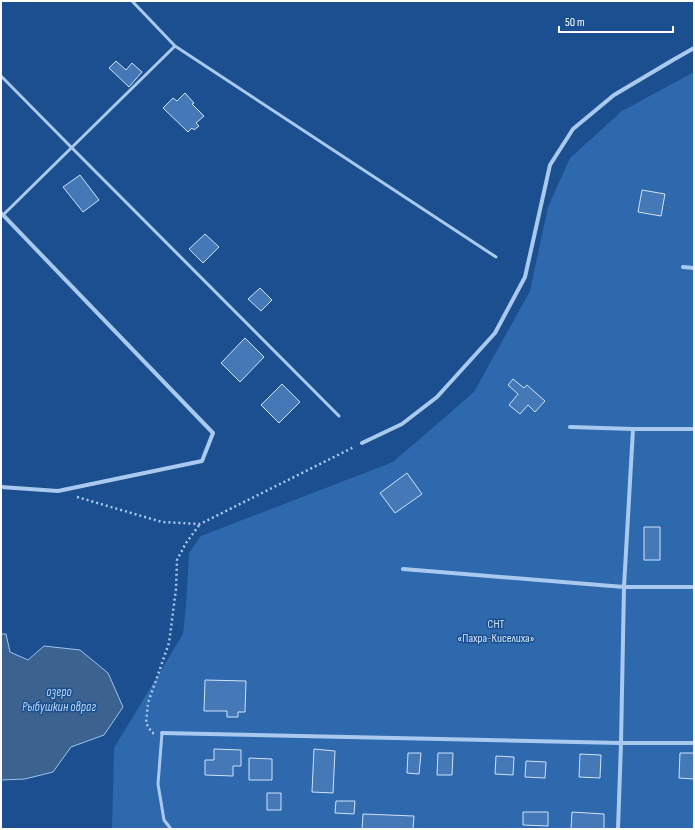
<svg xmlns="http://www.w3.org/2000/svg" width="695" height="830" font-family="'Sofia Sans Condensed',sans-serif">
	<rect width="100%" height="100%" fill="#1b4f8f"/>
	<path fill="#2e69ad" d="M694 72V829H112L114 748 183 634 186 606 189 553 201 536 393 462 474 392 530 291 548 207 570 158 622 111Z"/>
	<path fill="#3c6290" stroke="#9cc4f0" d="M1 634H6L10 652 28 660 44 646 80 650 108 673 123 707 104 735 71 747 53 772 25 779 1 780Z"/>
	<path fill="#4478b7" stroke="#cfe3fa" d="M116 61 126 70 132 63 142 72 129 87 109 68Z
		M185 93 194 103 192 104 204 116 196 123 199 126 194 130 192 128 188 132 163 108 173 98 177 101Z
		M80 175 99 200 83 212 63 187Z
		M642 190 665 194 661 216 638 212Z
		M205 234 219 247 203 263 189 249Z
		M260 288 272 300 261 311 248 299Z
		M245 338 264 357 240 382 221 363Z
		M513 379 524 388 527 385 545 401 535 412 528 405 520 414 509 405 518 394 508 385Z
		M282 384 300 402 279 423 261 405Z
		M407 473 422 494 395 513 380 493Z
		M644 527H660V560H644Z
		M205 680 246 681 245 712H238V717H227V711H204Z
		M214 749 241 750V766H233V776L205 775V760H214Z
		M314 749 335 751 333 793 312 792Z
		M408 753H421L419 774 407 773Z
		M438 753H453L452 775H437Z
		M680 753H694V779L679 778Z
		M580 754 601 755 600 778 579 777Z
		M496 756 514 757 513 775 495 774Z
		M249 758 272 759V780H249Z
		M526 761 546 762 545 778 525 777Z
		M267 793H281V810H267Z
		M336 801H355L354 814 335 813Z
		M523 812H548V826L523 825Z
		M572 812 604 814V829H571Z
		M363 814 414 816 413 829H362Z"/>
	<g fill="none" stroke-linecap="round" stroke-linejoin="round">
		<path stroke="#a9c9ee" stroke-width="2.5" stroke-dasharray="2 3" stroke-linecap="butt" d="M77 497 162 522 200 524 354 447
			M154 733H152L146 723 148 703 169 643 176 589 177 560 186 543 200 524"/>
		<path stroke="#a9c9ee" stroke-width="3" d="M132 1 175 46 496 257
			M1 76 72 148 339 416
			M3 215 175 46
			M162 733 158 784 164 820 171 829"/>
		<path stroke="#a9c9ee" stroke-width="4" d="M1 213 213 433 202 461 58 491 1 487
			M683 267 694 268
			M570 427 633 429H694
			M362 443 402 424 437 397 495 333 525 277 550 165 573 129 614 95 673 60 694 48
			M403 569 624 587H694
			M162 733 621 743H694
			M618 829 621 743 624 587 633 429"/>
	</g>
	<g text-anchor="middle" stroke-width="3" stroke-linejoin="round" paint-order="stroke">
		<g font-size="12" fill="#cfe3fa" stroke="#1b4f8f">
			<text x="496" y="628">СНТ<tspan x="496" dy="14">«Пахра-Киселиха»</tspan></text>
		</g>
		<g font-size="13" font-style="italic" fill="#b5d3f5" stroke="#1b4f8f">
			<text x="59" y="696">озеро<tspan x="59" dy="15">Рыбушкин овраг</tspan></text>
		</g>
	</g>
	<rect width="695" height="830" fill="none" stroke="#ffffff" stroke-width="4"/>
	<path d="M559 26v6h114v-6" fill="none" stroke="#ffffff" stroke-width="2"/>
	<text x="565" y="26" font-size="12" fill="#ffffff" stroke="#1b4f8f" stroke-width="3" paint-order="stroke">50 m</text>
</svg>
